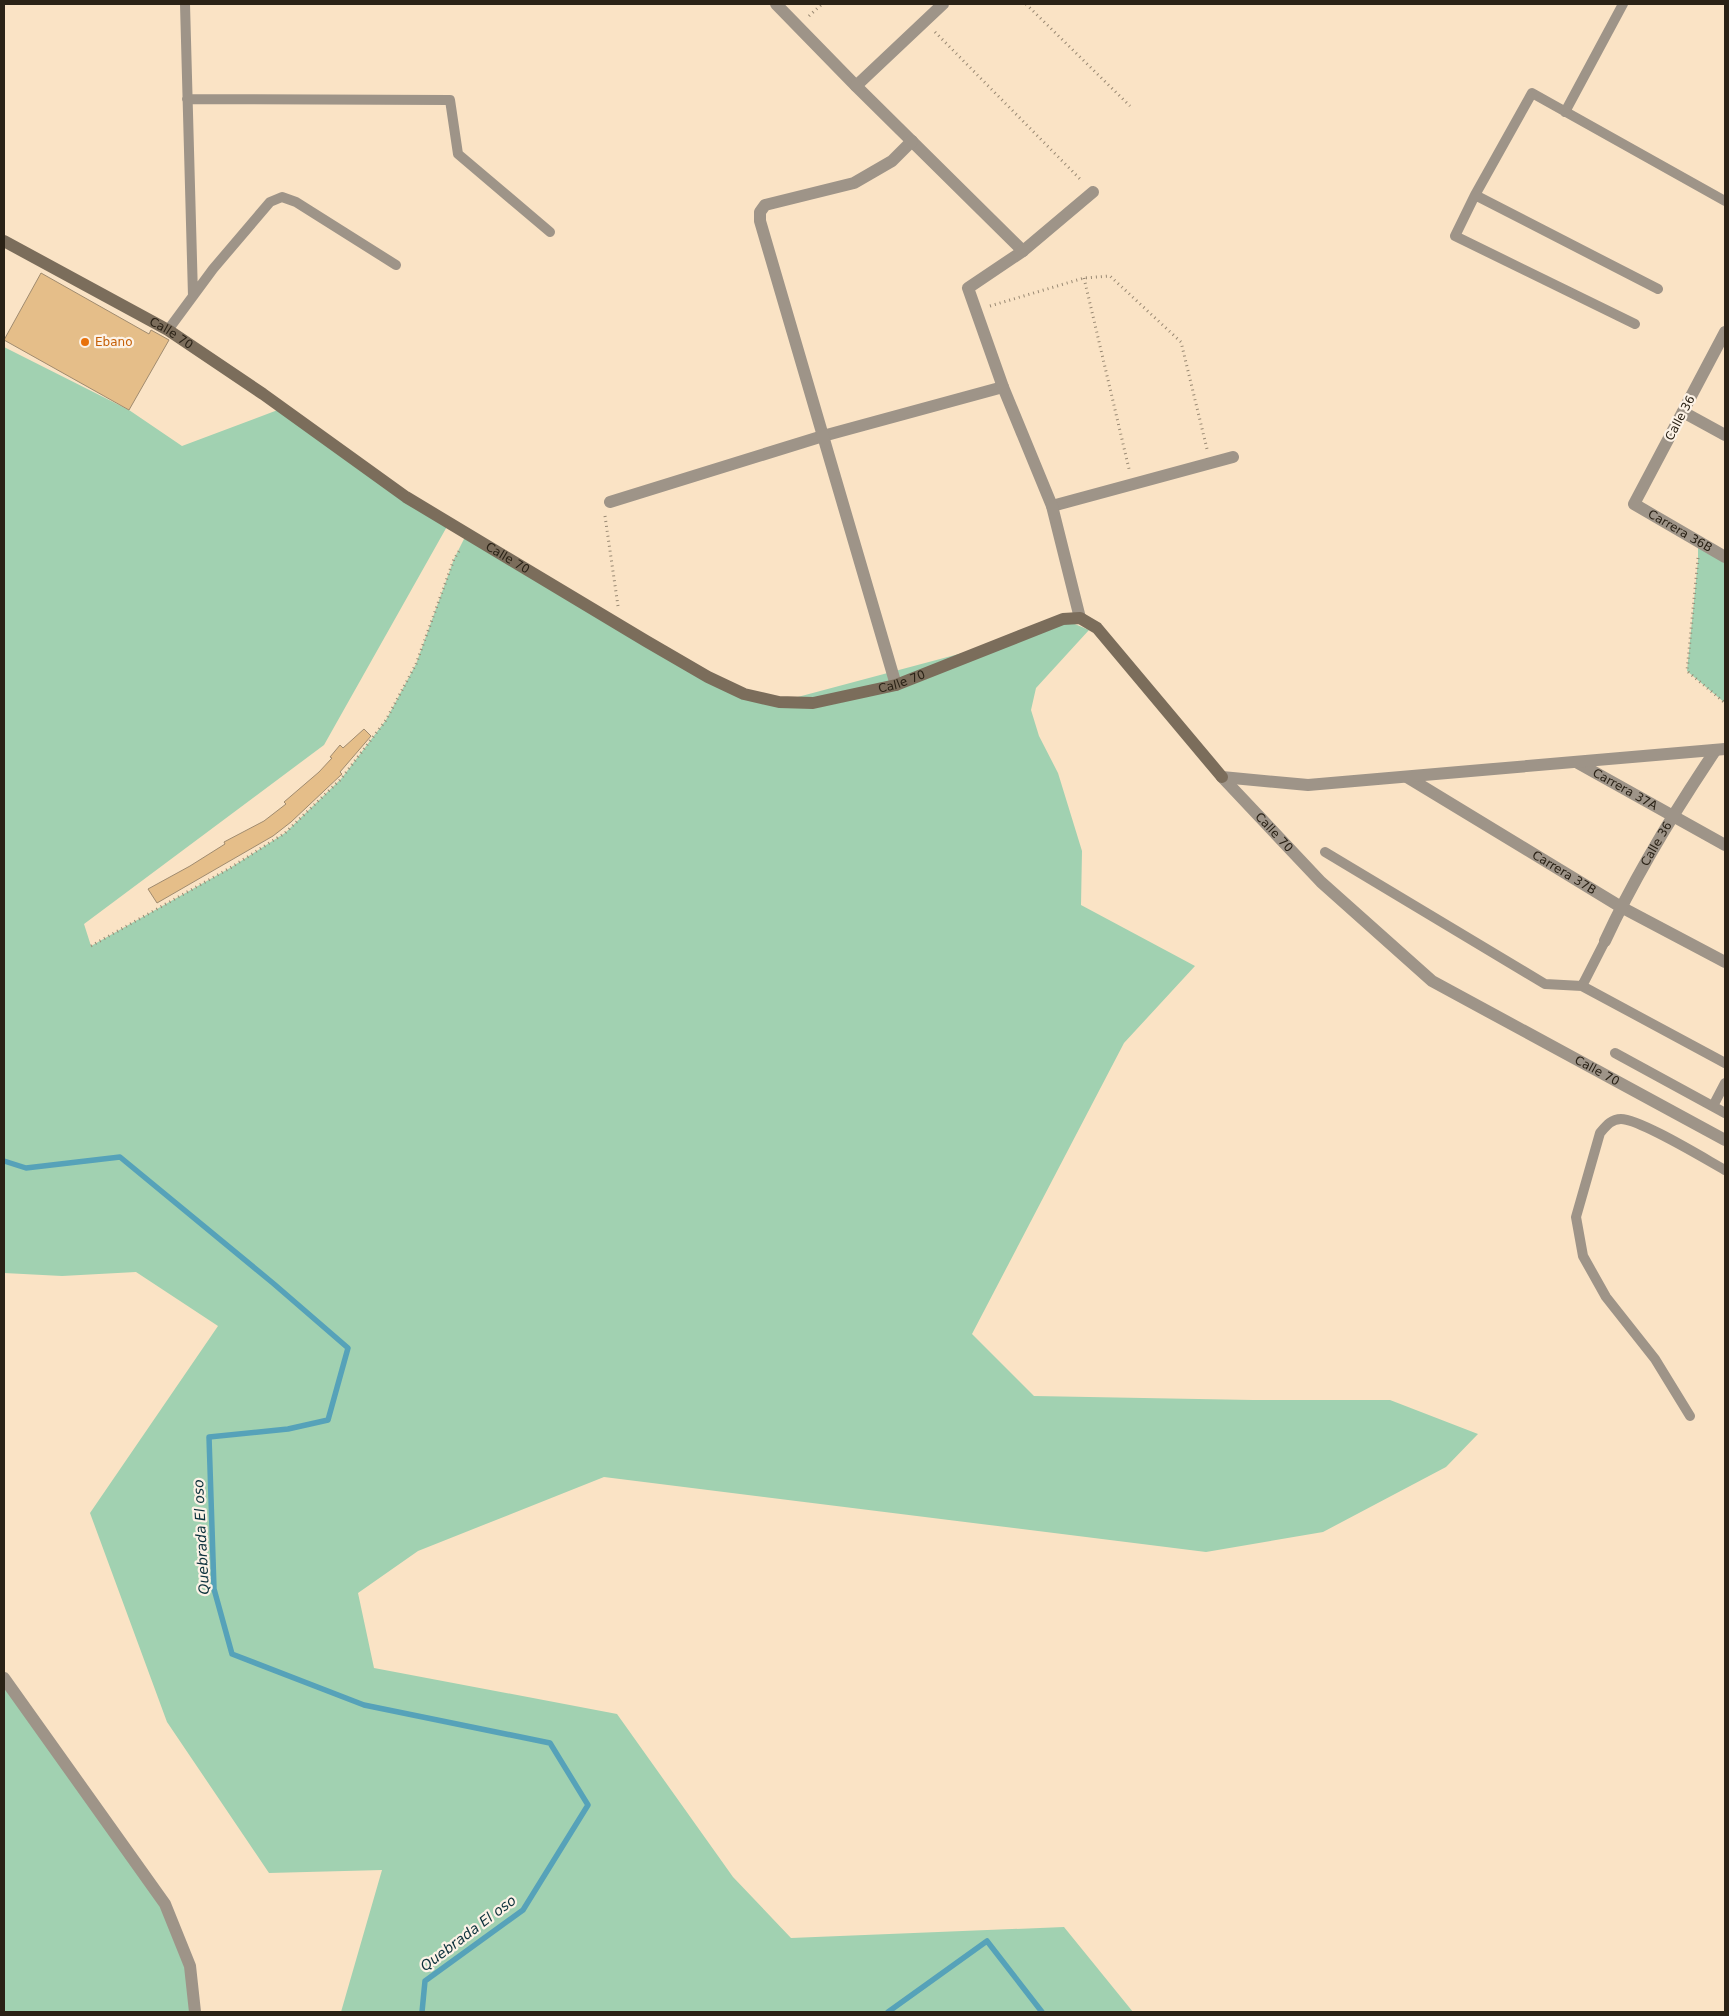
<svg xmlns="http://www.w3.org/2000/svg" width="1729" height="2016" font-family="'DejaVu Sans',sans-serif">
	<rect width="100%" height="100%" fill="#fae3c5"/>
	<path fill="#a1d1b1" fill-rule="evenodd" d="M4 347 129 410 182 446 283 408 466 532 738 696 779 702 1000 643 1063 619 1089 630 1036 688 1031 710 1039 736 1058 773 1082 851 1081 905 1195 966 1124 1043 972 1334 1034 1396 1253 1400H1390L1478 1434 1446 1467 1323 1532 1206 1552 604 1477 418 1551 358 1593 374 1668 617 1714 733 1877 791 1938 1064 1927 1133 2012H341L382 1870 269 1873 167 1722 90 1513 218 1326 136 1272 62 1276 4 1273ZM449 523 467 533 454 559 416 664 386 720 341 779 285 833 230 868 91 946 84 924 324 745Z
		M1698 542 1725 557V703L1687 671 1698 560Z
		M4 1686 146 1877 190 1966 195 2012H4Z"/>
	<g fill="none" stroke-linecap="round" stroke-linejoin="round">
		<path stroke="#56a2b9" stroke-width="5.5" d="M4 1161 26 1168 120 1157 274 1284 348 1348 328 1420 288 1429 209 1437 214 1589 232 1654 364 1705 550 1743 588 1805 523 1910 425 1981 422 2012
			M888 2012 987 1941 1042 2012"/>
	</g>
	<path fill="#e5be89" stroke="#a08b6f" d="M41 273 149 334 151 330 169 340 129 410 4 340Z
		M364 729 371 736 340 772 342 774 291 822 273 836 157 903 148 889 190 866 225 844 224 842 264 821 286 804 284 802 319 772 332 758 330 757 340 745 343 748Z"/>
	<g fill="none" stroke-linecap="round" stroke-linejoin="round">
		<path stroke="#998973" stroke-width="3" stroke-dasharray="1 4" stroke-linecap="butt" d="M1026 4 1130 106
			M809 16 822 4
			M935 32 1082 181
			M1084 278 1129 469
			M990 306 1084 278 1110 276 1181 342 1207 449
			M605 516 618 606
			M1698 558 1687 671 1725 703
			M91 946 230 868 285 833 341 779 386 720 416 664 454 559 461 548"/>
		<path stroke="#9e9488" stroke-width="10" d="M185 4 193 296
			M187 99 450 100 458 154 550 232
			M1565 112 1623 4
			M1475 195 1658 289
			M1635 324 1455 236 1475 195 1532 93 1725 201
			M168 330 213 269 270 202 282 197 296 202 396 265
			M1325 852 1545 984 1582 986 1725 1063
			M1582 986 1605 941
			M1615 1053 1725 1113
			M1713 1106 1725 1083
			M1690 1416 1655 1359 1606 1297 1583 1256 1576 1217 1600 1133C1606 1126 1611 1119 1621 1119 1640 1119 1705 1159 1725 1170"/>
		<g stroke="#9e9488" stroke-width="12">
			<path d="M776 4 856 86 1023 251"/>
			<path d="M856 86 943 4"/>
			<path id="s1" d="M1725 332 1634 504 1725 557"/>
			<path d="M1683 412 1725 435"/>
			<path d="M610 502 823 436 1003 387"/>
			<path d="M1052 506 1233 457"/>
			<path d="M1080 618 1052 506 1003 387 968 288 1023 251 1093 192"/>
			<path d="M896 685 760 221V212L765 205 854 183 892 161 912 141"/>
			<path id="s2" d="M1578 763 1725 845"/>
			<path id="s3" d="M1222 777 1321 882 1432 981 1725 1140"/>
			<path id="s4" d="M1407 777 1621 907 1725 962"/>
			<path id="s5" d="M1605 941C1636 874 1674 812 1715 751"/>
			<path d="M4 1678 165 1904 190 1966 195 2012"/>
		</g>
		<path stroke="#9e9488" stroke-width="12" d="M1222 777 1308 785 1725 749"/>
		<path stroke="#7b6d5b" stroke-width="12" id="s6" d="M4 241 168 330 263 394 406 497 646 641 708 677 744 694 779 702 813 703 896 685 1063 619 1080 618 1097 628 1222 777"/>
	</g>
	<circle fill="#e8710a" stroke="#fcf2e6" stroke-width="2" cx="85" cy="342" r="5"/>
	<g text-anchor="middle" stroke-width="4.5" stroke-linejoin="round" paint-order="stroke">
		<g font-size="12" fill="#2a2216" stroke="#fcf2e6">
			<text dy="4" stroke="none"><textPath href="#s6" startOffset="191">Calle 70</textPath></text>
			<text transform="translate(1680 418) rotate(-62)" y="4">Calle 36</text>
			<text dy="4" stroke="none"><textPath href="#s1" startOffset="248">Carrera 36B</textPath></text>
			<text dy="4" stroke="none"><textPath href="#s6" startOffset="596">Calle 70</textPath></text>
			<text dy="4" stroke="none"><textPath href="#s6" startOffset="1030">Calle 70</textPath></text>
			<text dy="4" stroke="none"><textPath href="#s2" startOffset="54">Carrera 37A</textPath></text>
			<text dy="4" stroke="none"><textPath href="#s3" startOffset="76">Calle 70</textPath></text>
			<text dy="4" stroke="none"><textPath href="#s5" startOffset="110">Calle 36</textPath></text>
			<text dy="4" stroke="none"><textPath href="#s4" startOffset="184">Carrera 37B</textPath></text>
			<text dy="4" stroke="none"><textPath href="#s3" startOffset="481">Calle 70</textPath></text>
		</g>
		<g font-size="12" fill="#c56008" stroke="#fcf2e6" text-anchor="start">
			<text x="95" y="346">Ebano</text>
		</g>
		<g font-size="14" font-style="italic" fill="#0c313c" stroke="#fcf2e6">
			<text transform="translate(201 1537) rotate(-93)" y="5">Quebrada El oso</text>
			<text transform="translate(468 1933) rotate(-37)" y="5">Quebrada El oso</text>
		</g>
	</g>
	<rect width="1729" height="2016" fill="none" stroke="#2a2216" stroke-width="10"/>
</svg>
